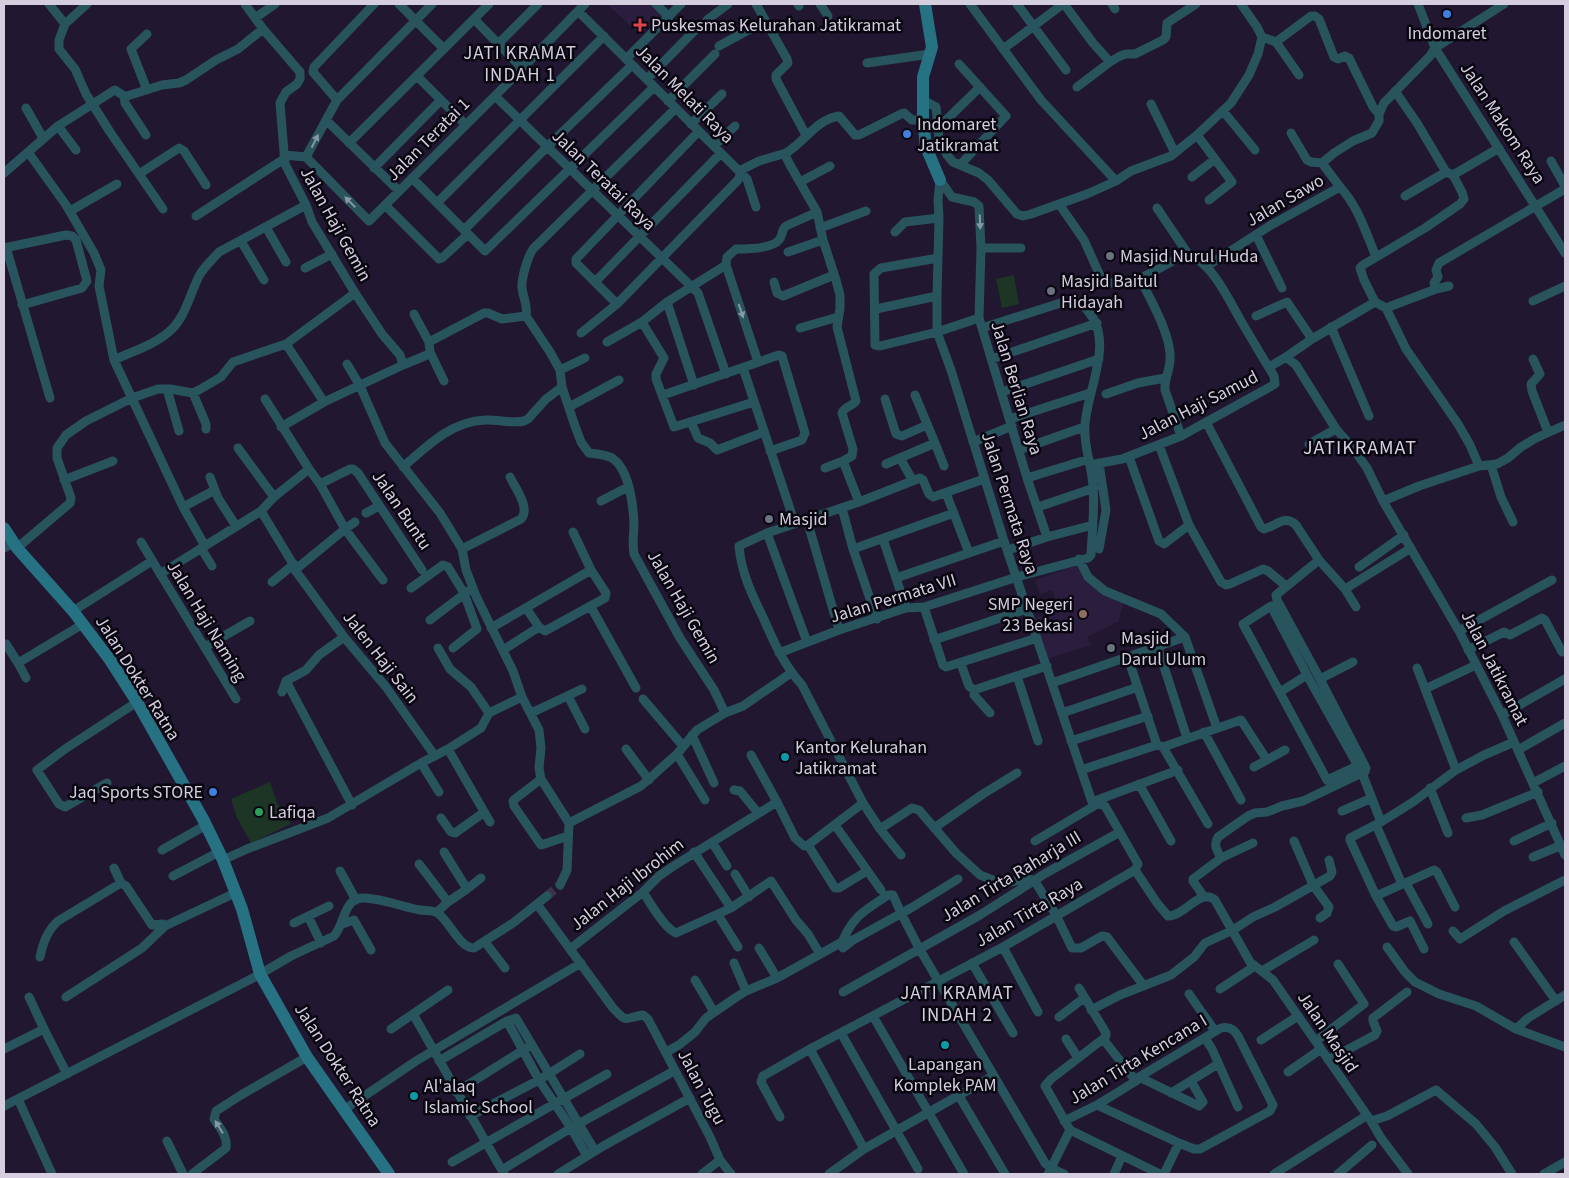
<svg xmlns="http://www.w3.org/2000/svg" width="1569" height="1178" font-family="'Source Sans 3',sans-serif">
	<rect width="100%" height="100%" fill="#211731"/>
	<path fill="#2a1d3d" d="M607 4H651L662 15 640 35Z
		M1078 565 1083 579 1124 602 1118 622 1087 637 1091 645 1047 659 1034 619 1058 609 1052 590 1040 594 1035 580Z"/>
	<path fill="#1c3524" d="M1014 275 1019 304 1002 308 996 279Z
		M270 782 277 803 291 824 251 843 237 818 231 799Z"/>
	<g fill="none" stroke-linecap="round" stroke-linejoin="round">
		<path stroke="#3c324b" stroke-width="9" stroke-dasharray="9 4.5" stroke-linecap="butt" d="M547 896 560 885"/>
		<path stroke="#28545d" stroke-width="9" d="M49 4 65 24
			M87 4 65 24 59 40V49L75 69 86 94 110 132 163 209
			M245 4 263 29 300 72V79L297 84 286 92 280 103 285 164 306 205 312 222 355 293 382 334 400 355 403 365 324 402 286 344
			M374 4 314 67 313 72 337 100 306 157 369 221 495 96 585 4
			M399 4 444 49
			M656 4 669 17
			M756 4 787 59 788 63 776 75V79L806 135
			M798 4 799 6
			M820 4 828 16
			M970 4 1041 100 1116 181
			M1017 4 1066 70
			M1064 4 1093 43 1110 62
			M1112 4 1115 9
			M1418 4 1435 48 1565 253
			M578 11 747 179 756 207
			M255 18 275 4
			M474 19 522 68
			M707 20 728 4
			M1262 37 1276 42 1311 16H1315L1319 19 1334 57 1338 59 1345 56 1349 58 1373 107 1379 114
			M1276 42 1299 75
			M498 44 538 4
			M719 46 765 21
			M1003 49 1063 4
			M626 59 681 4
			M867 63 930 54
			M959 64 1006 116 960 165
			M417 76 466 125
			M647 79 696 29
			M1077 87 1110 62 1120 56 1126 54H1135L1163 40 1166 37 1167 23 1196 4
			M147 90 131 49 147 34
			M1395 91 1417 123 1446 172 1453 175
			M124 96 125 103 146 135
			M495 96 698 293 726 374
			M337 100 432 4
			M923 100 936 107 939 139 947 155 953 162 979 173 988 180 1017 214 1023 216 1031 214 1087 194 1116 181 1131 171 1171 156 1197 135 1231 103 1249 75 1258 54 1262 37 1257 27 1241 4
			M668 101 715 54
			M1151 104 1175 153
			M26 108 43 138
			M676 108 533 249C528 256 521 279 522 288 523 299 528 303 526 316L550 352 560 370 562 387 575 426 581 442 589 453C597 454 604 454 612 458 629 469 633 504 634 523 634 534 632 543 634 554L680 638 714 690 725 713
			M1223 111 1255 150
			M326 120 399 191
			M691 124 722 94
			M58 126 76 150
			M938 128 980 87
			M699 131 576 259V263L617 304 738 180 741 173
			M1291 133 1307 160 1311 162 1322 163
			M1197 135 1232 182 1209 200
			M349 143 489 4
			M714 146 735 126
			M28 152 66 205 94 253 101 270 99 286 114 360 183 507 205 546
			M284 155 306 157
			M1551 161 1565 186
			M374 168 441 100
			M739 171 759 161 786 153
			M4 173 58 126 113 91 115 90 124 96H127L162 85 179 83 186 80 216 60 238 49 263 29
			M139 174 179 148 184 151 206 185
			M1453 175 1462 192 1464 199 1460 204 1425 228 1363 265 1360 268 1364 280 1375 302 1386 308 1406 349 1458 424 1470 445 1479 466
			M1453 175 1499 148
			M1192 177 1215 159
			M412 178 485 251 654 87
			M940 180 938 200 939 218 937 296V332L951 370 1004 541 1092 802 1105 806 1138 864 1135 870
			M940 180 952 197 974 202 979 206 981 248 979 318 1027 478 1047 537
			M800 182 830 166
			M1340 187C1358 206 1366 233 1376 257
			M1405 196 1446 172
			M437 203 604 36
			M1059 204 1084 240 1102 280C1130 294 1162 263 1188 254 1214 264 1230 303 1244 326 1254 343 1264 360 1274 376L1275 384 1270 387 1181 436 1122 459 1090 465
			M385 205 439 259 442 258 468 234
			M1157 208 1188 254
			M70 211 117 184
			M196 216 284 159
			M266 227 286 262
			M820 228 866 211
			M464 230 547 147 632 65
			M895 232 905 222 939 218
			M1256 235 1282 288
			M241 241 264 280
			M6 247 50 398
			M4 248 66 235 72 236 76 240 87 281 82 288 22 305
			M981 248H1021
			M788 252 823 240
			M938 258 881 268 874 274 875 345 880 346 937 332 979 318
			M726 265 727 257 736 249C746 249 772 249 779 240 783 236 781 230 786 226L817 212
			M726 265 758 362
			M1207 266 1271 225 1340 187 1322 163 1334 153 1353 141 1372 133 1379 121V114L1384 103 1430 56 1435 48 1504 4
			M305 268 332 254
			M1140 279C1150 298 1172 337 1170 359 1170 370 1164 379 1165 390L1181 436
			M595 282 721 153
			M774 282 777 293 783 296 834 275
			M1436 289 1449 286
			M1533 301 1565 286
			M667 302 694 385
			M1386 308 1436 289 1434 283 1438 277 1436 270 1439 263 1565 189
			M876 309 937 296
			M1256 316 1287 302 1312 339
			M642 322 664 358 656 374V379L674 427 754 402
			M1331 327 1369 416
			M800 328 838 317
			M581 333 617 304
			M429 342 484 313H488L502 319 526 316
			M607 342 642 322 667 302 726 265
			M430 352 444 381
			M1286 357 1312 339 1375 302
			M992 359 1097 323
			M1533 359 1540 374 1531 384 1532 391 1548 432
			M114 360C133 351 157 344 172 329 186 315 190 294 199 276 204 267 212 260 219 252L306 205
			M347 364 360 386 385 443 440 513 462 549 466 570 476 596 513 671 522 697 539 730 541 748 539 768 541 779 569 823
			M403 365 427 355 430 352 429 342 414 314
			M1269 367 1286 357 1296 365 1336 429 1352 447 1367 468 1383 501 1459 631 1502 715 1565 855
			M743 368 795 524
			M560 370 585 358
			M167 389 179 431
			M1002 392 1099 359
			M193 393 206 424V429
			M1106 394 1138 383 1165 378
			M663 395 779 355 782 356 805 433 802 440 770 451
			M265 399 309 469
			M885 399 896 434 902 436 927 425
			M569 407 619 380
			M1010 419 1090 393
			M691 422 698 438 710 443 717 450 764 432
			M281 427 324 402
			M973 442 1012 426
			M935 443 944 466
			M1309 444 1336 429
			M1159 445 1189 525 1221 582 1226 585 1230 584 1263 569 1268 571 1286 586
			M238 448 274 497
			M1019 450 1084 427
			M1129 457 1159 541 1164 544 1189 525
			M843 461 859 502
			M886 464 900 458
			M1491 465 1501 497 1513 522
			M403 467C427 446 452 421 485 420 498 419 511 424 524 421L528 419 546 399 562 387
			M825 468 843 461 852 456 853 449 842 413C845 406 853 406 856 401L837 327 840 309V295L836 280 823 240 817 212 790 165 786 157V153C805 142 815 120 839 116L855 135H859L901 114 904 113 912 120H923
			M210 477 218 498 236 526
			M1027 478 1089 459
			M984 479 933 497 929 494 923 480 920 478 859 502 767 533 739 546C741 571 751 593 762 615 773 640 783 664 802 685L863 803 880 829 912 808 919 810 956 853 980 875 1003 884 1023 879 1034 880 1056 915 1072 948H1081L1102 936 1107 937 1144 986
			M64 480 113 461
			M913 481 900 458 935 443 915 395
			M320 484 350 469H353L358 473 422 570
			M946 493 969 553
			M601 501 628 487
			M1383 501 1419 486 1479 466 1497 464 1508 458 1521 447 1536 438 1565 425
			M183 507 215 490
			M1038 507 1094 488
			M842 508 853 549 877 619
			M261 511 296 569
			M366 513 379 506
			M807 520 839 630
			M767 533 807 642
			M883 539 906 608
			M141 542 236 699
			M4 548 13 543
			M17 548 70 503 71 498 57 458V448L66 435 86 421 132 398 158 389H170L193 393 199 390 221 377 233 362 286 344 355 293
			M201 548 212 566
			M462 549 521 519C531 508 515 488 510 477
			M853 549 954 513
			M1099 549 1106 510 1099 463
			M1008 550 1047 537 1093 525
			M1079 559 1088 577 1105 591 1161 614 1185 637 1217 728
			M1319 560 1345 589 1356 607
			M1359 567 1404 535
			M160 574 261 511 274 497 309 469 320 484 345 529 355 522
			M896 578 1004 541
			M383 580 345 529 295 570 344 637 386 687 435 756
			M272 582 294 564
			M411 588 443 565 448 567 464 593 477 629 453 648
			M1345 589 1411 548
			M591 607 636 688
			M924 607 943 665 946 667 1037 638
			M526 608 539 627 545 631 605 598 606 593 591 570 573 532
			M73 611 152 561
			M430 620 468 591
			M491 628 591 570
			M1459 631 1552 580
			M934 640 1027 609
			M6 644 18 663 83 624
			M1157 645 1187 738
			M205 647 250 621
			M438 648 450 669 471 687 489 713
			M503 650 539 627
			M1468 650 1504 632 1510 635 1542 618 1545 620 1562 652
			M779 653 839 630 906 608 924 607 1017 577 1088 558 1091 555C1092 532 1095 509 1093 486 1092 466 1083 445 1085 425 1087 389 1115 342 1088 311 1083 306 1080 301 1073 299L982 328
			M1128 658 1157 745 1163 747 1208 824
			M18 663 26 678
			M961 664 969 686 974 690 1047 666
			M1417 668 1456 770
			M1017 676 1038 741
			M1320 679 1353 662
			M286 681 352 805
			M1052 683 1185 637
			M1425 689 1476 665
			M974 690V695L990 713
			M282 692 286 681 306 670 319 655 344 637
			M1280 692 1307 675
			M568 696 585 729
			M643 699 683 746
			M531 713 582 689
			M1062 713 1138 687
			M1502 715 1565 679
			M1204 732 1241 800
			M692 735 714 783
			M1071 741 1148 716
			M1163 747 1241 720 1267 760
			M448 749 490 822
			M626 749 649 780
			M1518 750 1565 723
			M677 754 705 800
			M751 755 777 802
			M421 763 439 792
			M1357 766 1327 780 1243 624 1271 606 1307 675 1362 773 1381 822
			M1254 767 1285 750
			M1081 770 1157 745
			M541 779 515 799 513 801 514 806 541 845 568 836
			M107 783 65 807 59 804 37 770 65 749 137 702
			M1533 783 1565 766
			M1139 784 1171 841
			M1430 788 1448 833
			M734 790 740 791 758 813
			M1092 802 1178 770
			M1342 811 1372 798
			M441 818 451 832 455 833 483 813
			M1466 818 1482 815 1538 792
			M835 825 881 890
			M1376 825 1402 884
			M934 828 983 794 1017 773
			M880 829 901 855
			M1035 841 1099 803
			M1294 841 1313 885 1329 907 1327 913 1320 918
			M1514 841 1552 823
			M712 842 727 866
			M808 845 835 888H839L867 871
			M162 850 206 825
			M694 852 731 908
			M1533 857 1562 845
			M1221 858 1253 843
			M223 860 247 849 328 818 421 763 448 749 481 728 489 713 522 697
			M419 864 448 902
			M114 868 121 883
			M1135 870 1157 903 1168 916C1184 917 1200 887 1215 900L1250 962 1273 980 1371 1121 1387 1116 1436 1090 1476 1124 1495 1147 1512 1174
			M340 871 356 900
			M735 874 749 897
			M173 876 219 852
			M1406 883 1428 924
			M560 885 567 870 569 823 641 786 677 754 697 730 725 713 743 706 791 673
			M467 889 481 878
			M643 892C651 904 664 928 676 933L731 908 771 881 796 920 808 934 820 954
			M1376 896 1434 870 1437 872 1455 907
			M1204 897 1193 881V879L1221 858C1217 850 1213 845 1218 837L1248 816 1255 813 1267 812 1282 806 1303 801 1362 773 1365 772 1366 768 1320 679 1277 600 1276 595 1319 560 1296 525C1285 514 1276 526 1264 529L1261 527 1206 422
			M537 904 613 1008C628 1024 624 1018 643 1015L648 1019 710 1137 720 1160 731 1174
			M437 912 448 902 467 889 444 852
			M718 915 738 947
			M308 916 321 943
			M294 923 329 906
			M342 924 354 920 371 950
			M1453 931 1460 939 1504 911 1565 880
			M485 942 505 968
			M842 942C854 915 864 911 888 895H893L901 913 919 948 1045 1163 1051 1168 1064 1174
			M1514 942 1556 1001
			M1003 947 1038 1012
			M1387 947 1405 972 1415 982 1439 994 1476 1006 1516 1029 1528 1018 1565 995
			M759 948 777 978
			M843 948 853 940 911 908 958 879
			M570 949 643 892 659 876 672 867 777 802 795 838 804 846 808 845 863 803
			M1424 949 1410 921 1396 927 1393 926 1376 896 1350 840V838L1381 822 1413 802 1456 770 1484 755 1514 742
			M40 957C43 943 47 931 58 921L121 883 126 886 152 925 163 924 165 926
			M734 963 746 991
			M972 963 1013 1033
			M1262 971 1314 940
			M695 980 714 1012
			M1220 989 1255 966
			M843 992 980 915 1046 873 1120 832
			M1189 994 1215 1031
			M29 997 44 1029
			M66 997 142 948 165 926 235 893
			M1091 1010 1120 995 1171 975 1194 957 1205 943 1233 930 1253 917 1275 907 1330 876 1332 872 1329 860
			M413 1014 504 1174
			M873 1016 964 1174
			M1059 1017 1084 998
			M507 1021 539 1080 571 1128 587 1156
			M391 1029 448 990
			M1516 1029 1565 1047
			M841 1033 918 1169
			M1205 1038 1212 1049 1238 1107
			M1066 1039 1078 1058
			M1103 1039 1136 1081
			M1261 1040 1298 1016
			M1316 1041 1364 1004 1338 964
			M4 1049 44 1029 67 1074
			M810 1049 864 1149
			M666 1052 679 1045 695 1032 706 1018 735 998 746 991 777 978 842 942 853 940
			M1328 1060 1375 1035 1377 1031 1373 1021V1018L1407 992
			M439 1061 507 1021 516 1018 595 1151
			M1288 1072 1321 1049
			M1139 1077 1199 1106 1203 1102 1191 1081
			M456 1092 528 1047
			M1171 1093 1218 1064
			M959 1096 1005 1174
			M18 1099 52 1174
			M4 1106 255 977 291 956 334 936C343 926 343 910 352 902 355 899 359 898 363 898 382 898 402 907 420 910 426 911 435 910 439 914 450 923 460 948 474 948L513 923 547 896
			M345 1109 416 1061 581 963
			M470 1116 539 1080 580 1054
			M780 1117 761 1082 763 1076 810 1049 1003 947 1135 870
			M1064 1121 1097 1105 1136 1081 1139 1077 1221 1028C1229 1026 1234 1029 1238 1036L1273 1105 1270 1111 1200 1149H1194L1179 1143 1097 1105
			M1371 1121 1381 1138 1408 1174
			M1070 1130 1045 1086 1051 1079 1103 1039 1106 1036V1033L1079 988
			M1070 1130 1160 1174
			M167 1141 183 1174
			M452 1162 607 1074
			M502 1170 571 1128 674 1071
			M192 1174 226 1148C228 1137 220 1128 214 1119L216 1111 241 1095 307 1057
			M558 1174 605 1145 690 1098
			M702 1174 720 1160
			M829 1174 864 1149 993 1076
			M1048 1174 1070 1130
			M1114 1174 1122 1156
			M1164 1174 1179 1143
			M1274 1174 1366 1116
			M1338 1174 1372 1145
			M1544 1174 1565 1162"/>
		<path stroke="#267282" stroke-width="12" d="M925 4 932 47 923 77V120L926 147 940 180
			M4 528 17 548 73 611 110 660 137 702 203 819 223 860 242 909 260 974 307 1057 389 1174"/>
	</g>
	<defs><path id="oneway-solid" d="M-6-.8H1V-3.2L6.5 0L1 3.2V.8H-6Z" transform="scale(1.25)"/></defs>
	<g fill="#8797a4">
		<use href="#oneway-solid" transform="translate(315 141) rotate(-63)"/>
		<use href="#oneway-solid" transform="translate(350 202) rotate(-135)"/>
		<use href="#oneway-solid" transform="translate(980 222) rotate(88)"/>
		<use href="#oneway-solid" transform="translate(741 311) rotate(71)"/>
		<use href="#oneway-solid" transform="translate(219 1127) rotate(-122)"/>
	</g>
	<g fill="#3f7fe0" stroke="#090610" stroke-width="2">
		<circle cx="1447" cy="14" r="5"/>
		<circle cx="907" cy="134" r="5"/>
		<circle cx="213" cy="792" r="5"/>
	</g>
	<path fill="#e0444e" stroke="#090610" stroke-width="2" d="M637.5 17.5h5v5h5v5h-5v5h-5v-5h-5v-5h5z"/>
	<g fill="#6b7280" stroke="#090610" stroke-width="2">
		<circle cx="1110" cy="256" r="5"/>
		<circle cx="1051" cy="291" r="5"/>
		<circle cx="769" cy="519" r="5"/>
		<circle cx="1111" cy="648" r="5"/>
	</g>
	<circle fill="#8d6e63" stroke="#090610" stroke-width="2" cx="1083" cy="614" r="5"/>
	<g fill="#0f9aa8" stroke="#090610" stroke-width="2">
		<circle cx="785" cy="757" r="5"/>
		<circle cx="945" cy="1045" r="5"/>
		<circle cx="414" cy="1096" r="5"/>
	</g>
	<circle fill="#2e9e5b" stroke="#090610" stroke-width="2" cx="259" cy="812" r="5"/>
	<g text-anchor="middle" stroke-width="5" stroke-linejoin="round" paint-order="stroke">
		<g font-size="18" fill="#d4cedf" stroke="#090610" text-anchor="start">
			<text x="651" y="31">Puskesmas Kelurahan Jatikramat</text>
			<text x="1447" y="39" text-anchor="middle">Indomaret</text>
			<text x="917" y="130">Indomaret<tspan x="917" dy="21">Jatikramat</tspan></text>
			<text x="1120" y="262">Masjid Nurul Huda</text>
			<text x="1061" y="287">Masjid Baitul<tspan x="1061" dy="21">Hidayah</tspan></text>
			<text x="779" y="525">Masjid</text>
			<text x="1073" y="610" text-anchor="end">SMP Negeri<tspan x="1073" dy="21">23 Bekasi</tspan></text>
			<text x="1121" y="644">Masjid<tspan x="1121" dy="21">Darul Ulum</tspan></text>
			<text x="795" y="753">Kantor Kelurahan<tspan x="795" dy="21">Jatikramat</tspan></text>
			<text x="203" y="798" text-anchor="end">Jaq Sports STORE</text>
			<text x="269" y="818">Lafiqa</text>
			<text x="945" y="1070" text-anchor="middle">Lapangan<tspan x="945" dy="21">Komplek PAM</tspan></text>
			<text x="424" y="1092">Al'alaq<tspan x="424" dy="21">Islamic School</tspan></text>
		</g>
		<g font-size="18" fill="#d4cedf" stroke="#090610">
			<text transform="translate(685 94) rotate(45)" y="6">Jalan Melati Raya</text>
			<text transform="translate(1503 123) rotate(57)" y="6">Jalan Makom Raya</text>
			<text transform="translate(428 139) rotate(-45)" y="6">Jalan Teratai 1</text>
			<text transform="translate(604 180) rotate(44)" y="6">Jalan Teratai Raya</text>
			<text transform="translate(1285 200) rotate(-30)" y="6">Jalan Sawo</text>
			<text transform="translate(336 224) rotate(61)" y="6">Jalan Haji Gemin</text>
			<text transform="translate(1017 388) rotate(73)" y="6">Jalan Berlian Raya</text>
			<text transform="translate(1198 405) rotate(-27)" y="6">Jalan Haji Samud</text>
			<text transform="translate(1010 503) rotate(72)" y="6">Jalan Permata Raya</text>
			<text transform="translate(402 510) rotate(56)" y="6">Jalan Buntu</text>
			<text transform="translate(893 598) rotate(-17)" y="6">Jalan Permata VII</text>
			<text transform="translate(684 607) rotate(60)" y="6">Jalan Haji Gemin</text>
			<text transform="translate(207 621) rotate(59)" y="6">Jalan Haji Naming</text>
			<text transform="translate(381 657) rotate(52)" y="6">Jalen Haji Sain</text>
			<text transform="translate(1495 668) rotate(63)" y="6">Jalan Jatikramat</text>
			<text transform="translate(138 678) rotate(58)" y="6">Jalan Dokter Ratna</text>
			<text transform="translate(1011 876) rotate(-31)" y="6">Jalan Tirta Raharja III</text>
			<text transform="translate(627 884) rotate(-38)" y="6">Jalan Haji Ibrohim</text>
			<text transform="translate(1029 912) rotate(-30)" y="6">Jalan Tirta Raya</text>
			<text transform="translate(1328 1032) rotate(56)" y="6">Jalan Masjid</text>
			<text transform="translate(1138 1059) rotate(-31)" y="6">Jalan Tirta Kencana I</text>
			<text transform="translate(338 1065) rotate(57)" y="6">Jalan Dokter Ratna</text>
			<text transform="translate(702 1087) rotate(62)" y="6">Jalan Tugu</text>
		</g>
		<g font-size="19" letter-spacing="1" fill="#d4cedf" stroke="#090610">
			<text x="520" y="59">JATI KRAMAT<tspan x="520" dy="22">INDAH 1</tspan></text>
			<text x="957" y="999">JATI KRAMAT<tspan x="957" dy="22">INDAH 2</tspan></text>
		</g>
		<g font-size="20" letter-spacing="1" fill="#d4cedf" stroke="#090610">
			<text x="1360" y="454">JATIKRAMAT</text>
		</g>
	</g>
	<rect width="1569" height="1178" fill="none" stroke="#d4cedf" stroke-width="10"/>
</svg>
